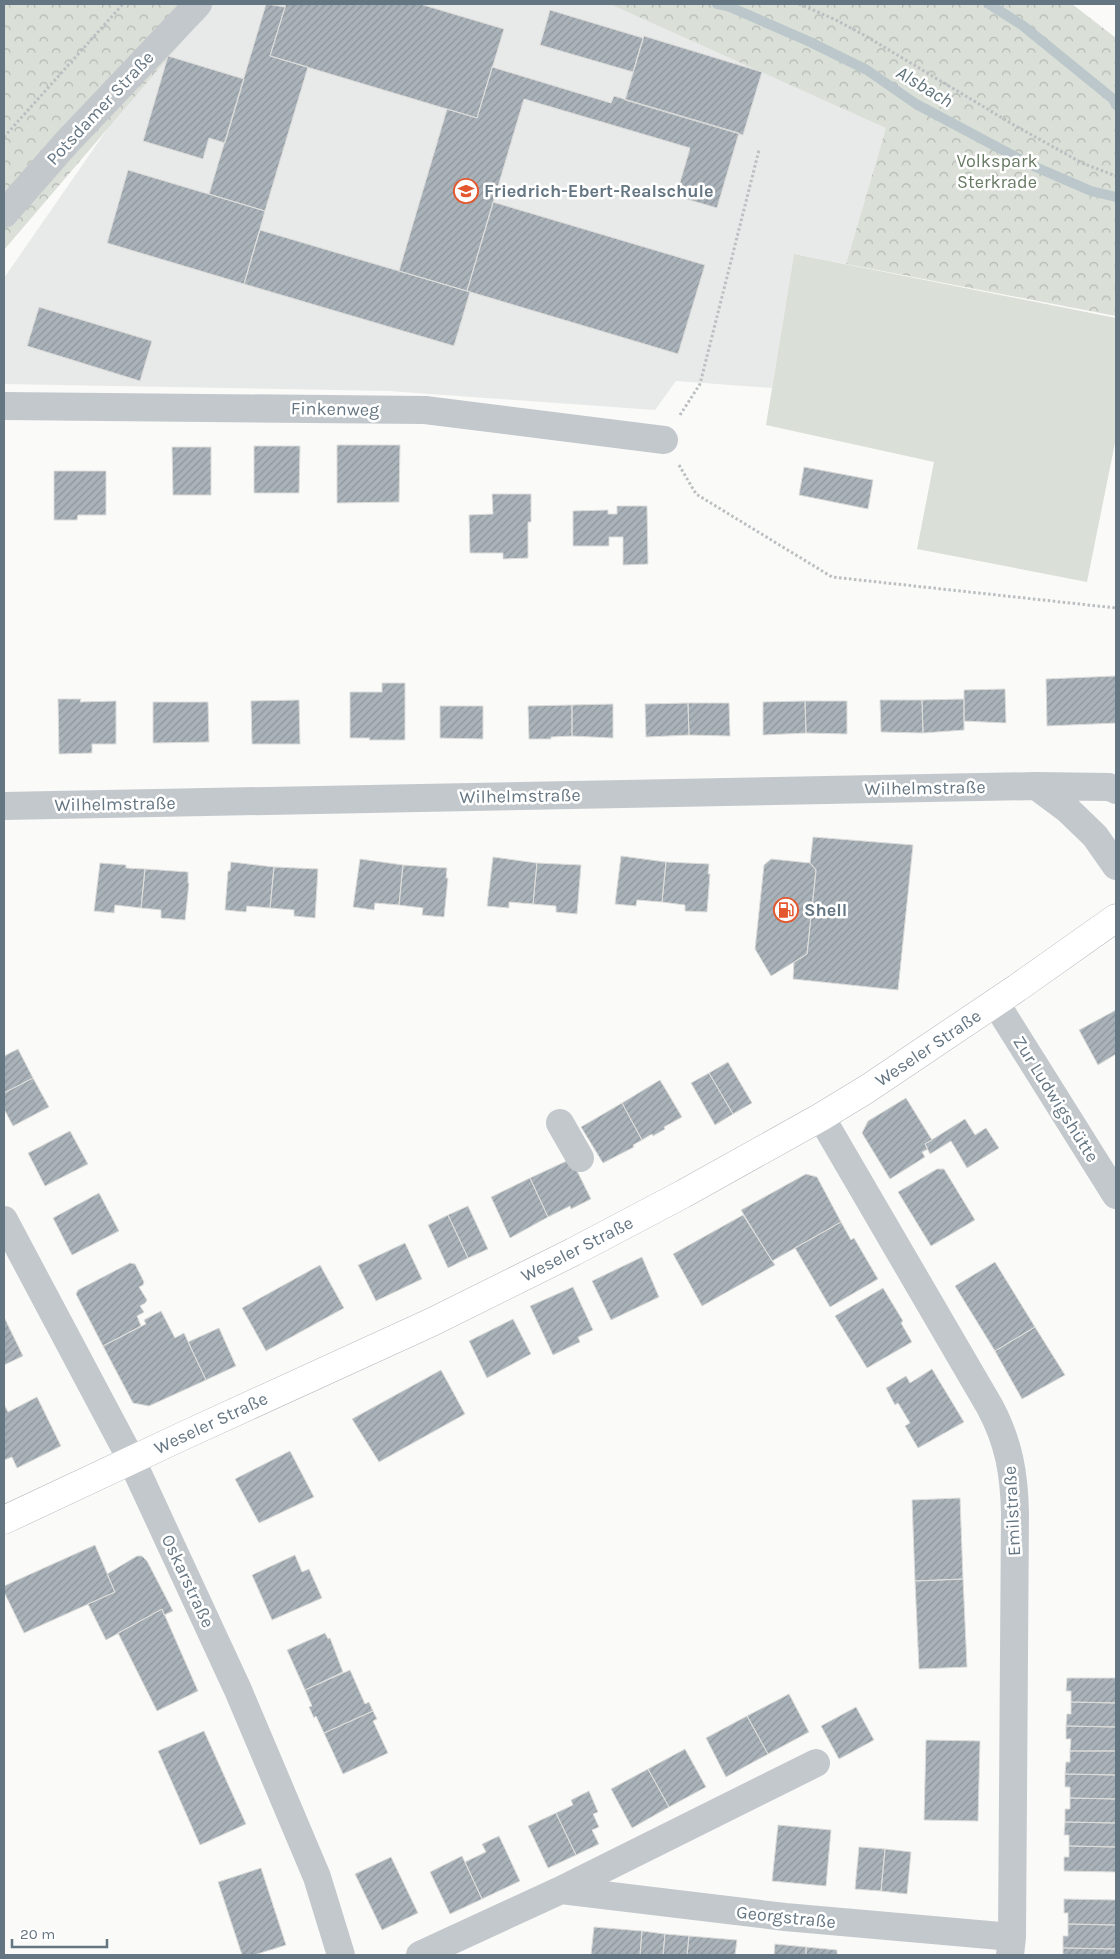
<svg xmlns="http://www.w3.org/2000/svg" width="1120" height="1959" font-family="Karla,sans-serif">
	<defs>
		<pattern id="park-crowns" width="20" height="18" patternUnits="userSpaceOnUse" patternTransform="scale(1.25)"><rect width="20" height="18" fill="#dadfd7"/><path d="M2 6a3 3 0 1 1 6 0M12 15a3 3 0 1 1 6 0" fill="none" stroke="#b4b9b4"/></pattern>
		<pattern id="building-hatch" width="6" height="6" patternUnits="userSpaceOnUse" patternTransform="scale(1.25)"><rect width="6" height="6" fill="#aab3b9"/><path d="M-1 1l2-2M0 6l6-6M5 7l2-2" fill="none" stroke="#8e969c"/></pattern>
	</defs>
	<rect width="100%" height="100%" fill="#fafaf8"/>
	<path fill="#e8e9e9" d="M209 4H635L886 128 846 264 794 254 772 388 676 381 655 410 389 391 4 384V278L142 79Z"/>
	<path fill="#dadfd7" d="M794 254 1116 318V438L1087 582 917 549 934 462 766 425Z"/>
	<path fill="url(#park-crowns)" d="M4 4H214L4 250Z
		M610 4H1072L1116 38V316L846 264 886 128Z"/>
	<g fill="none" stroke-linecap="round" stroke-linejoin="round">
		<path stroke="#bbc7cb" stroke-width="10" d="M717 4 730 7 808 41 867 70 916 104 1031 165 1091 191 1116 197
			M989 4 1022 25 1113 99 1116 105"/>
	</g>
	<path fill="url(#building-hatch)" stroke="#dcdcda" d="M266 4 285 7 270 56 308 67 265 211 209 194Z
		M286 4H420L504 29 477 118 270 56Z
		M550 10 643 38 633 72 540 45Z
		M644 36 762 72 743 135 625 100Z
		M168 56 244 79 225 143 209 138 203 159 143 141Z
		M492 67 611 103 614 96 739 133 717 208 676 196 690 148 524 99 467 291 399 271 447 109 477 118Z
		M128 170 265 211 244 284 107 243Z
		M493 202 705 265 678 354 467 291Z
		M260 230 470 292 454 346 244 284Z
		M39 307 152 341 140 381 27 346Z
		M337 445H400L399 502 337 503Z
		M254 446H300L299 493H254Z
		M172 447H211V495H173Z
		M804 467 873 480 868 509 799 495Z
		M54 471H106V515H78L77 520H54Z
		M492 494H531V522H528V558L503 559V553H470L469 515 493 514Z
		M617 506H647L648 564 623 565V537H609V546H573V511L608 510V514H617Z
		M1116 676V723L1047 726 1046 679Z
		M382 683H405V740H369L370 738H350V692H382Z
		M1005 689 1006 723 964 721V690Z
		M58 699H81L80 702 116 701V744H92V753L59 754Z
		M964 699V730L923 733 922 700Z
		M299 700 300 744H252L251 701Z
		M880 700H922L923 733 881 732Z
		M805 701 806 733 763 735V702Z
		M805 701H847V734L806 733Z
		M153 702H208L209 742 153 743Z
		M688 703 689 735 646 737 645 704Z
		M688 703H729L730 736 689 735Z
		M613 704V738L572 736V705Z
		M572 705V736L551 737V739H529L528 706Z
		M440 706H483V739L440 738Z
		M813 837 913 845 898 990 793 979 794 962 807 954 816 870 810 863Z
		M621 856 666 862 662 902 637 900 636 906 615 904Z
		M493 857 537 863 533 904 509 902V908L487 906Z
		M360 859 403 865 399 905 375 903 374 910 353 907Z
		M771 859 810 863 816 870 807 954 771 976 755 949 764 865Z
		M231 862 274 867 270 908 247 906 246 912 225 910 228 871H230Z
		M666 862 709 864 708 874H710L707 912 685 911V905L662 902Z
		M100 863 126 865V868L145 869 141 908 115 905 114 913 94 911Z
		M537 863 581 865 577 914 556 912V906L533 904Z
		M403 865 447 868 446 878H448L444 917 422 915 423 908 399 905Z
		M274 867 318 869 315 918 294 916V910L270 908Z
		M145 869 188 872V883H189L185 920 161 918V910L141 908Z
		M1116 1010V1054L1098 1065 1079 1030Z
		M18 1049 33 1078 4 1093V1056Z
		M728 1062 752 1103 733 1114 709 1073Z
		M709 1073 733 1114 715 1125 691 1083Z
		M33 1078 49 1107 13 1126 4 1109V1093Z
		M660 1080 682 1117 664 1127 665 1129 653 1136 652 1134 642 1140 622 1103Z
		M906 1098 932 1140 925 1144 928 1149 922 1152 925 1157 890 1179 862 1133 868 1121Z
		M622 1103 642 1140 633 1145 634 1147 603 1163 581 1127Z
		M965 1119 975 1135 986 1128 999 1148 967 1168 951 1141 930 1154 925 1144Z
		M70 1131 88 1164 45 1186 28 1153Z
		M571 1159 591 1199 571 1209 570 1206 548 1217 530 1178Z
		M937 1169H944L975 1220 931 1246 898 1192Z
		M806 1174 817 1177 841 1222 772 1261 741 1210Z
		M530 1178 548 1217 510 1238 491 1197Z
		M99 1193 119 1231 72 1255 53 1218Z
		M468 1206 488 1249 468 1258 448 1215Z
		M448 1215 468 1258 448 1268 428 1225Z
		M743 1215 775 1265 702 1306 673 1254Z
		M841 1222 851 1240 854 1238 878 1279 830 1307 795 1248Z
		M405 1243 422 1279 376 1301 358 1265Z
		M642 1257 659 1297 611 1320 592 1281Z
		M995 1262 1035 1327 995 1351 955 1286Z
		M130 1263 135 1264 144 1282 143 1285 139 1287 147 1300 145 1303 140 1306 144 1312 137 1316 141 1326 103 1346 76 1294 78 1290Z
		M320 1265 344 1308 266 1351 242 1308Z
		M573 1287 593 1330 578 1337 580 1342 553 1355 530 1306Z
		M883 1288 903 1321 901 1323 912 1342 867 1368 835 1316Z
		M161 1311 175 1338 184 1333 206 1380 149 1406 133 1403 103 1346 146 1324 144 1320Z
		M4 1317 23 1356 4 1365Z
		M513 1319 531 1354 487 1378 469 1341Z
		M1035 1327 1065 1375 1022 1399 995 1351Z
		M219 1328 236 1366 206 1380 188 1342Z
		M932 1369 964 1422 918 1448 905 1426 910 1423 898 1403 895 1405 886 1388 906 1376 910 1383Z
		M441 1370 465 1414 379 1462 352 1419Z
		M37 1397 61 1446 17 1468 12 1457 4 1460V1404L8 1412Z
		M290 1451 314 1497 259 1523 235 1479Z
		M960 1498 963 1579 915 1581 912 1500Z
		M95 1545 115 1592 24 1633 4 1592V1586Z
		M295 1555 302 1572 309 1569 322 1598 272 1620 252 1575Z
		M137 1556H142L147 1561 173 1611 164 1615 162 1609 106 1640 88 1604 115 1592 107 1574Z
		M963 1579 967 1667 919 1669 915 1581Z
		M162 1609 198 1691 157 1711 118 1633Z
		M325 1633 328 1639 330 1638 343 1672 305 1690 287 1650Z
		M350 1670 365 1704 369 1702 373 1711 324 1733 316 1716 314 1718 309 1707 312 1706 305 1690Z
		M1067 1678H1116V1703L1071 1702V1691H1066Z
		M789 1694 809 1732 768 1754 747 1716Z
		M1071 1702 1116 1703V1727L1066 1726 1067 1714H1071Z
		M856 1707 874 1740 839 1759 821 1726Z
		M373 1711 377 1719 373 1721 388 1753 343 1774 324 1733Z
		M747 1716 768 1754 726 1777 706 1738Z
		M1066 1726 1116 1727V1751H1070L1071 1739H1066Z
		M204 1731 246 1824 200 1845 158 1751Z
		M926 1740 980 1741 978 1821 924 1820Z
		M685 1749 706 1787 669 1807 648 1769Z
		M1070 1751H1116V1775L1065 1774 1066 1762H1070Z
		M648 1769 669 1807 632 1828 611 1789Z
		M1065 1774 1116 1775V1799L1070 1798V1787H1065Z
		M589 1791 598 1812 593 1814 599 1827 592 1830 599 1844 576 1855 556 1813 573 1805 571 1800Z
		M1070 1798 1116 1799V1823L1065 1822V1809H1070Z
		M556 1813 576 1855 548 1868 528 1826Z
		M1065 1822 1116 1823V1847L1069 1846V1835H1064Z
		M778 1825 831 1830 826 1886 772 1881Z
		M499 1836 520 1881 482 1899 465 1862 486 1852 482 1844Z
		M1069 1846 1116 1847V1872L1064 1871V1857H1069Z
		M859 1847 885 1849 881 1891 855 1889Z
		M885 1849 911 1852 907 1894 881 1891Z
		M462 1856 482 1899 450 1914 430 1872Z
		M391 1857 418 1913 382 1930 355 1874Z
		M261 1868 286 1945 254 1955H242L218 1882Z
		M1064 1899 1116 1900V1925L1068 1924V1913H1064Z
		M1068 1924 1116 1925V1949L1063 1948V1936H1068Z
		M594 1927 642 1931 640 1955H591Z
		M642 1931 665 1934 663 1955H640Z
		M665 1934 689 1936 687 1955H663Z
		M689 1936 737 1940 735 1955H687Z
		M775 1944 806 1947V1955H774Z
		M806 1947 837 1950V1955H806Z
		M1063 1948 1116 1949V1955H1063Z"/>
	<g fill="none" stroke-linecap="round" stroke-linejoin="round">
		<defs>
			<path id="major" d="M4 1520 185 1435 432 1322 573 1252 683 1194 821 1117 867 1089 1017 988 1116 918"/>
		</defs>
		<use href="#major" stroke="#b5babe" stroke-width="29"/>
		<path stroke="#bbbfc2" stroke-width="3" stroke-dasharray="2.5 2.5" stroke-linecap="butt" d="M799 4 834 19 864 35 1014 125 1082 163 1116 176
			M4 137 123 4
			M680 415 700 384 759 150
			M679 465 696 494 832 577 1116 608"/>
		<path stroke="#c3c8cc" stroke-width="28" d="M4 214 68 141 198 4
			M4 406 425 410 664 440
			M1036 786 1067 809 1095 836 1116 866
			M4 806 1036 786 1109 787 1116 790
			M995 1002 1116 1195
			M821 1117 990 1407C1009 1443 1014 1473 1015 1513L1012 1937 1010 1955
			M560 1123 580 1158
			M4 1220 132 1461 238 1690 317 1877 341 1955
			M561 1890 816 1763
			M420 1955 561 1890 785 1917 1012 1937"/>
		<use href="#major" stroke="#fff" stroke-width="28"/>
	</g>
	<defs>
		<symbol id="school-ring" viewBox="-11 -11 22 22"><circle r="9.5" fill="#fff" stroke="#e4572e" stroke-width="1.5"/><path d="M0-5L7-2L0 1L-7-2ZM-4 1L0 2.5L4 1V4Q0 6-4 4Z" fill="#e4572e"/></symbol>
		<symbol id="fuel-ring" viewBox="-11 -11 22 22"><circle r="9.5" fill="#fff" stroke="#e4572e" stroke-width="1.5"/><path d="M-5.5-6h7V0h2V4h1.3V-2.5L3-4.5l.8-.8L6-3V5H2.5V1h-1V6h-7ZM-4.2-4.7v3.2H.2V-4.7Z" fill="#e4572e"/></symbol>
	</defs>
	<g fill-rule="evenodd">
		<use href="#school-ring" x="452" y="177" width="28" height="28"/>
		<use href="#fuel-ring" x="772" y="896" width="28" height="28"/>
	</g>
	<g text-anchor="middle" stroke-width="5" stroke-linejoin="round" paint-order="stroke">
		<g font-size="18" fill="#657683" stroke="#fff">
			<text transform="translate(100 108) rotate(-47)" y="6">Potsdamer Straße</text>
			<text transform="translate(335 409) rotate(1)" y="6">Finkenweg</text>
			<text transform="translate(925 788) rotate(-1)" y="6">Wilhelmstraße</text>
			<text transform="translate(520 796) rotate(-1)" y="6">Wilhelmstraße</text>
			<text transform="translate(115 804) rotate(-1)" y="6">Wilhelmstraße</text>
			<text transform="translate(928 1048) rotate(-34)" y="6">Weseler Straße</text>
			<text transform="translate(1056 1099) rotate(58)" y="6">Zur Ludwigshütte</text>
			<text transform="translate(577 1249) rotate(-27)" y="6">Weseler Straße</text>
			<text transform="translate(211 1423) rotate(-25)" y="6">Weseler Straße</text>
			<text transform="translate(1012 1511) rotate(-93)" y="6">Emilstraße</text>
			<text transform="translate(188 1581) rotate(65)" y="6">Oskarstraße</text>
			<text transform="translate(786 1917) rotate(6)" y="6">Georgstraße</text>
		</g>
		<g font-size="18" fill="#687a64" stroke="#fff">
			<text x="997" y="167">Volkspark<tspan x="997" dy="21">Sterkrade</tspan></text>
		</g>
		<g font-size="18" font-weight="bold" fill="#657683" stroke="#fff" text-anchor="start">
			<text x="484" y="197">Friedrich-Ebert-Realschule</text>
			<text x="804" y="916">Shell</text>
		</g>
		<g font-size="19" font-style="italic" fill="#60757c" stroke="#fff">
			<text transform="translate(925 86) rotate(31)" y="7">Alsbach</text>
		</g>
	</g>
	<rect width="1120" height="1959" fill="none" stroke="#657683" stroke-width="10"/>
	<path d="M12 1939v8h95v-8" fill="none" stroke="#657683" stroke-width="2.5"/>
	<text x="20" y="1939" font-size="15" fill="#657683" stroke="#ffffff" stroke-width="4" paint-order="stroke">20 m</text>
</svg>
